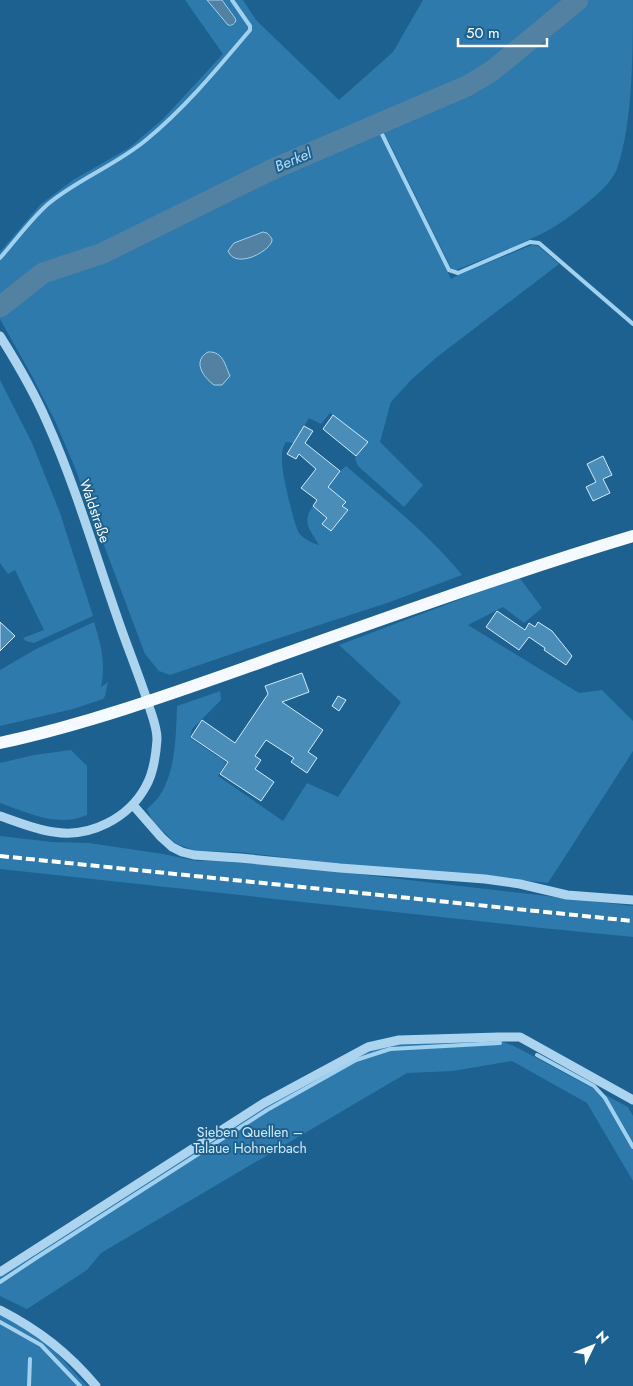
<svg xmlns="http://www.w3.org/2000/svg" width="633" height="1386" font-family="Jost,sans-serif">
	<rect width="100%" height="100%" fill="#1d6190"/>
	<path fill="#2e7aac" d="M185 0H207L230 26 236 21 222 0H243L256 20 339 100 393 52 423 0H571L564 5 492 69 466 85 271 168 104 251 40 272 0 303V252L41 204 73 180 129 148 163 119 223 54Z
		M585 0H633C633 50 633 123 617 169 611 183 599 193 587 203 572 215 555 228 537 236 511 249 483 259 456 270L451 268 390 144 379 126 464 89 494 72Z
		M376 126 451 279 458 275 532 245 538 246 559 264 437 357 411 380 391 402 380 442 423 485 404 507 358 466 355 459 356 456 367 442 330 413 321 424 309 418 294 443 286 442C282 448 282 453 282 460 281 470 294 525 299 533 304 539 312 543 319 545 310 529 301 523 313 506L321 512 329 516 322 524 331 531 348 511 342 506 346 502 324 492 340 471 346 466C385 500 430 535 462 575L390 602 264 643 170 675 159 671 145 654 75 468 56 423 33 378 0 319V314L19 296 44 275 105 254 271 172Z
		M0 380 32 443 60 513 93 616 34 643 26 641 23 638 44 630 15 570 8 574 0 563Z
		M519 577 542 608 524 623 503 607 468 625 579 693 602 690 633 721V751L548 883 486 876 345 865 239 852 195 851 175 843 152 820 147 809C151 805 155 802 158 798 176 773 176 735 177 706L220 691 221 700 192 729 190 738 226 762 218 776 283 821 307 783 338 797 401 702 339 645Z
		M94 622C101 644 106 664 101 687L108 682 105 696 103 699 73 709 0 726V670L36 649Z
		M71 750 87 766V815C58 828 28 813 0 803V763L34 755Z
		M0 836 52 842 89 843 163 854 197 861 237 860 633 906V937L542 928 0 869Z
		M491 1037 514 1046 628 1107 633 1116V1181L587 1103 512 1061 453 1071 407 1073 101 1253 87 1270 27 1309 0 1296V1276L207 1141 354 1054 393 1042Z
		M0 1314 40 1335 87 1386H0Z"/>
	<path fill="#5381a1" stroke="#a0d1ef" d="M207 0H222L235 18 236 21C234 24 232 26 228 25Z
		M263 232 267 233C268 234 271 237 272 239 274 249 236 271 228 251L234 243Z
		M208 352C223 351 225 365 230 376L222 385H214C203 377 192 361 208 352Z"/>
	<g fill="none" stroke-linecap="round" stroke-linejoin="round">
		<path stroke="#a0d1ef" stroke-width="4" d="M377 124 449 270 458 273 530 242 539 243 633 324
			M0 258C16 240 30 220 48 204 78 179 116 165 146 140 185 108 218 68 250 30V26L232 0
			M537 1055 594 1086 605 1098 633 1147
			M0 1282 36 1258 267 1110 356 1060 390 1049 500 1043
			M0 1322 41 1345 80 1386
			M29 1386 30 1359"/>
		<path stroke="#5381a1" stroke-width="21" d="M0 307 43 273 103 253 271 170 467 86 492 71 578 0"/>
	</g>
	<path fill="#4a8db9" stroke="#d3eafa" d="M333 415 368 442 356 456 323 429Z
		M304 426 313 431 305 443 340 471 328 487 346 502 342 506 348 510 331 531 322 524 327 518 313 506 317 500 301 488 316 469 299 454 296 459 287 454Z
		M603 456 612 475 603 479 610 493 593 501 586 487 596 482 587 464Z
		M497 611 525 630 529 623 535 627 538 622 552 631 572 656 566 665 544 650 545 648 529 637 519 650 486 627Z
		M0 622 15 636 0 651Z
		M302 673 309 692 282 702 323 730 308 752 317 758 307 773 291 762 294 758 266 740 255 756 261 760 255 769 274 782 261 801 220 774 228 762 191 737 202 720 235 743 268 694 265 686Z
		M338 696 346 700 339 711 332 706Z"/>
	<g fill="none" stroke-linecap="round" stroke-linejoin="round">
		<path stroke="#add4ee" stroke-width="9" d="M0 336C17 363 34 392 47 422 77 489 97 561 122 631 131 656 141 681 149 706 152 716 157 727 157 739 156 755 154 772 146 786 129 818 90 838 54 832 36 830 18 822 0 816
			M133 805 161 837 172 847 182 852 194 855 240 858 340 868 485 879 520 884 567 895 633 900
			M0 1272 264 1103 368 1047 399 1040 499 1037H520L633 1100
			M0 1310C39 1330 68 1353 96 1386"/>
		<path stroke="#f4faff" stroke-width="12" d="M0 743C92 723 179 691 267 660 389 617 510 573 633 536"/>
		<path stroke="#fff" stroke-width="4" stroke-dasharray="9 4" stroke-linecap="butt" d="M0 856 633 921"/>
	</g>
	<g text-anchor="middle" stroke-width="4" stroke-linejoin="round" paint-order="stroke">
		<g font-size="14" fill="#fff" stroke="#1d6190">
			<text transform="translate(95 511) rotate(71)" y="5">Waldstraße</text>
		</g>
		<g font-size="14" fill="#d3eafa" stroke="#1d6190">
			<text x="250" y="1137">Sieben Quellen –<tspan x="250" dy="16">Talaue Hohnerbach</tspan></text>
		</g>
		<g font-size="15" font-style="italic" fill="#b9ddf4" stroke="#1d6190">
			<text transform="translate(293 160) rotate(-23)" y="5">Berkel</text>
		</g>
	</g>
	<g transform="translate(593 1346) rotate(47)" stroke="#1d6190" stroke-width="4" paint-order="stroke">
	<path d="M0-4L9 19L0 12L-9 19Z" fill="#ffffff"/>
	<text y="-8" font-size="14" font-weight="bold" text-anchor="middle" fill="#ffffff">N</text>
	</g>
	<path d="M458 38v8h89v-8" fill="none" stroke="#ffffff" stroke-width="2.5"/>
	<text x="466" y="38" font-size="15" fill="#ffffff" stroke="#1d6190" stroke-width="4" paint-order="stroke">50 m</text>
</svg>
